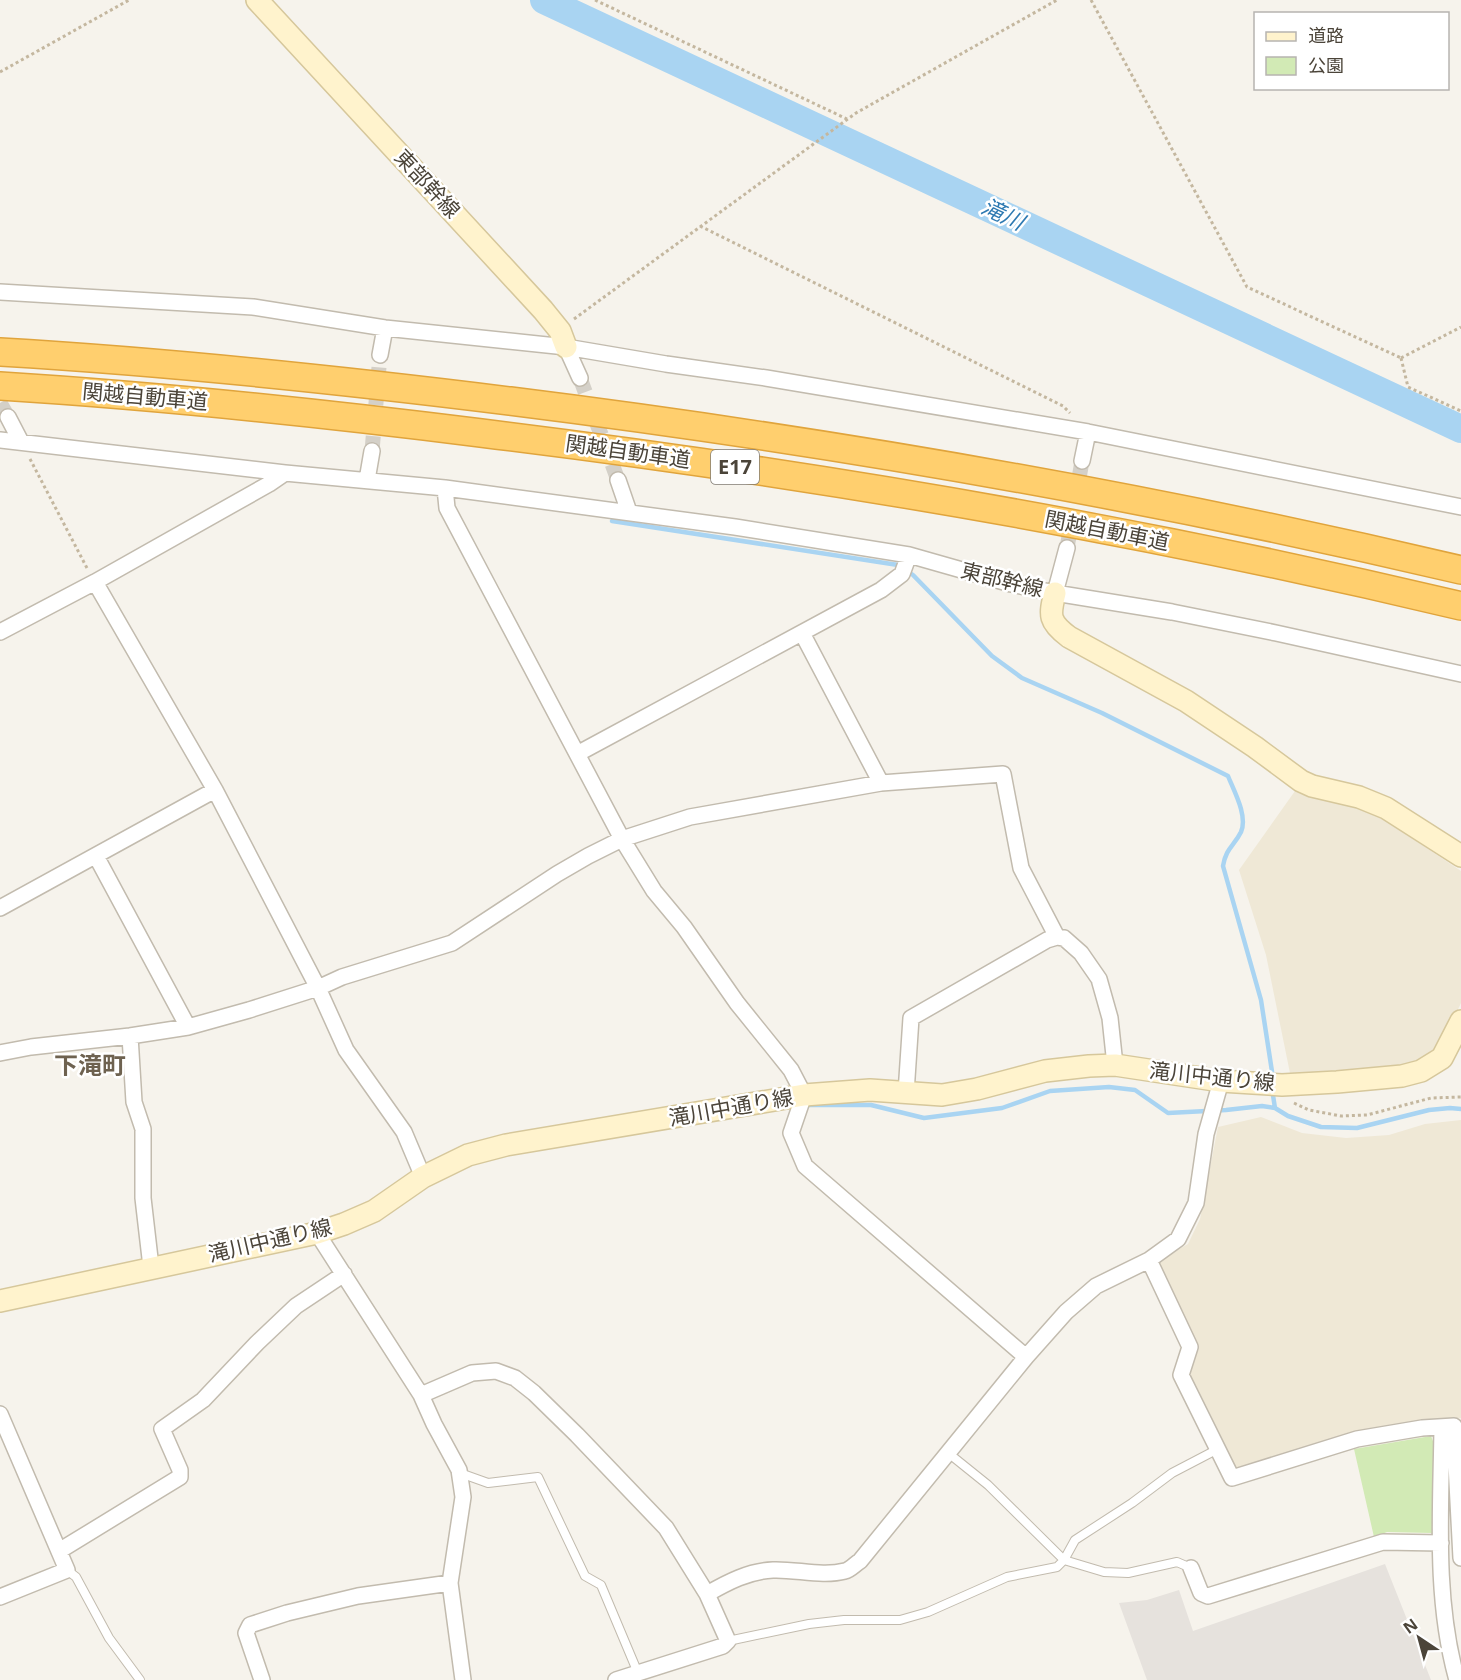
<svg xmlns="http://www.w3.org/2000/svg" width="1461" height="1680" font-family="'Noto Sans','Noto Sans JP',sans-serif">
	<rect width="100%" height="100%" fill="#f6f3ec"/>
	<path fill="#e6e2dd" d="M1385 1564 1431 1680H1147L1119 1603 1147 1600 1179 1590 1193 1631Z"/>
	<path fill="#efe8d6" d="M1295 791 1301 794 1353 806 1377 815 1461 871V1003L1440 1047 1421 1063 1405 1066 1291 1078 1266 955 1239 870Z
		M1261 1117 1302 1133 1346 1138 1389 1135 1425 1124 1461 1120V1418L1423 1422 1236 1469 1191 1382 1190 1369 1199 1349 1157 1267 1159 1261 1188 1244 1200 1219 1218 1127Z"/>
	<path fill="#d2eab5" d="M1431 1436 1438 1454 1437 1527 1432 1533 1387 1532 1374 1537 1354 1449Z"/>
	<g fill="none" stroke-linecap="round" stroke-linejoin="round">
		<path stroke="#a9d4f2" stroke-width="4.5" d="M612 521 898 565 913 575 992 656 1022 678 1102 713 1228 776C1234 791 1248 816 1241 832 1234 846 1226 848 1223 866L1261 1000 1273 1078
			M1272 1089 1275 1108
			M808 1105H871L924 1118 1002 1108 1050 1091 1109 1087 1135 1090 1168 1113 1226 1110 1262 1106 1275 1108 1288 1116 1321 1127 1357 1128 1429 1110 1450 1108 1461 1109"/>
		<path stroke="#a9d4f2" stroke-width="28" d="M544 0 1461 429"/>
		<path stroke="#d4d0c8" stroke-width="15" stroke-dasharray="15 8" stroke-linecap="butt" d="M580 378 618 480
			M0 403 8 417
			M372 451 380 355
			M1067 548 1082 461"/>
		<defs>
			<path id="lane" d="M947 1452 988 1485 1064 1560 1104 1572 1128 1573 1177 1562 1191 1568
				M460 1473 488 1483 538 1477 585 1576 601 1585 638 1673
				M67 1570 76 1577 109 1638 140 1680
				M728 1641 809 1624 844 1620H900L928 1612 1007 1577 1057 1567 1064 1560 1075 1540 1132 1503 1172 1473 1218 1449"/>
			<path id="street" d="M0 292 253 307 385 328 566 347 666 364 766 378 1088 432 1461 507
				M566 347 580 378
				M380 355 385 328
				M8 417 21 442
				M0 440 285 473 445 488 735 527 909 555 1011 584 1055 593 1172 612 1276 633 1461 674
				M1082 461 1088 432
				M367 480 372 451
				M618 480 629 512
				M445 488 447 508 622 839 654 891 684 927 737 1003 791 1070 804 1095 791 1133 805 1166 1026 1357
				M95 582 215 790 318 988 346 1050 404 1132 423 1177
				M1055 593 1067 548
				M0 632 95 582 269 484 285 473
				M802 633 881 783
				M577 754 881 590 902 574 909 555
				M96 856 188 1027
				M0 908 215 790
				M130 1036 134 1102 143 1129V1198L151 1267
				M0 1053 31 1047 130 1036 188 1027 249 1010 318 988 342 977 452 943 557 874 588 856 622 839 690 817 881 783 1003 774 1021 868 1057 937
				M906 1093 911 1018 1047 940 1057 937 1064 938 1081 953 1099 979 1110 1018 1115 1065
				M317 1233 421 1395 434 1424 459 1470 463 1497 450 1583 463 1680
				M1149 1260 1190 1347 1181 1375 1232 1478 1357 1439 1422 1428 1454 1426 1461 1558
				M421 1395 472 1373 496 1371 515 1378 534 1393 577 1435 666 1528 707 1594 728 1641 723 1646 616 1680
				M0 1414 67 1570 0 1597
				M1442 1427C1441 1511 1434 1598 1457 1680
				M59 1551 180 1477V1470L162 1429 203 1400 257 1343 296 1306 344 1274
				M1191 1568 1201 1593 1208 1596 1383 1542 1441 1543
				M707 1594C728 1582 749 1571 773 1570 796 1569 822 1577 845 1571 850 1570 855 1564 860 1561L1026 1357 1066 1312 1096 1286 1149 1260 1178 1239 1196 1203 1206 1134 1221 1081
				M262 1680 246 1633 250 1625 287 1613 358 1596 450 1583"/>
			<path id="secondary" d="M257 0 543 310 560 331 566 347
				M1055 593C1049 616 1049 622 1069 637L1186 701 1255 747 1301 781 1312 786 1359 797 1386 808 1461 856
				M0 1301 317 1233 344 1224 374 1211 423 1177 468 1155 506 1145 804 1095 870 1090 942 1095 977 1089 1045 1071 1089 1066 1115 1065 1221 1081 1282 1085 1337 1082 1402 1076 1421 1071 1442 1058 1461 1021"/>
			<path id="highway" d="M0 352C171 362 341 380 510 401 830 441 1147 496 1461 570
				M0 386C161 396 321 413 481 433 810 473 1138 529 1461 606"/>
		</defs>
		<use href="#lane" stroke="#c2bbae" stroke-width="10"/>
		<use href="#street" stroke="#c2bbae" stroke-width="18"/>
		<use href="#secondary" stroke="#d6c79b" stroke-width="24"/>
		<use href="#highway" stroke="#e0a43c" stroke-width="30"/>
		<path stroke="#c4b79f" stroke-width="3" stroke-dasharray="3 3" stroke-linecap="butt" d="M595 0 847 119
			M1091 0 1247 287 1401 358
			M0 72 129 0
			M700 226 1063 406 1070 413
			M574 319 856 113 1057 0
			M1401 358 1408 387 1461 411
			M1401 358 1461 327
			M30 459 88 570
			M1294 1103 1309 1110 1341 1116 1367 1115 1431 1098 1461 1097"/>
		<use href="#lane" stroke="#fff" stroke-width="8"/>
		<use href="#street" stroke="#fff" stroke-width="15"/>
		<use href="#secondary" stroke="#fff3cd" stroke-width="21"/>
		<use href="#highway" stroke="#ffcf6e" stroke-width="27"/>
	</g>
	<g text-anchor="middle" stroke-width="5" stroke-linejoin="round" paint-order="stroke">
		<rect fill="#fff" stroke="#817c74" stroke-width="1.5" x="711" y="450" width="48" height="34" rx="4.5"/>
		<g font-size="20" font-weight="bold" fill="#4b4439">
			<text x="735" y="474">E17</text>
		</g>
		<g font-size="21" fill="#4b4439" stroke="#fff">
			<text transform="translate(427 184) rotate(47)" y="7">東部幹線</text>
			<text transform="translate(145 397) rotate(5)" y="7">関越自動車道</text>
			<text transform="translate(628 452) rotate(8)" y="7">関越自動車道</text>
			<text transform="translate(1107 531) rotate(11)" y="7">関越自動車道</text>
			<text transform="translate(1002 580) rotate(14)" y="7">東部幹線</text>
			<text transform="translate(1212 1077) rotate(6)" y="7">滝川中通り線</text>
			<text transform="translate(731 1108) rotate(-10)" y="7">滝川中通り線</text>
			<text transform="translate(270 1241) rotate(-13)" y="7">滝川中通り線</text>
		</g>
		<g font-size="22" font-style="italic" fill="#2e7ab2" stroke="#fff">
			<text transform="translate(1003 214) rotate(25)" y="8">滝川</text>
		</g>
		<g font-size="24" font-weight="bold" fill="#6e6250" stroke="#fff">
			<text x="90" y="1074">下滝町</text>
		</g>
	</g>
	<rect x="1254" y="12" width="195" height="78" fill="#ffffff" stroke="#b7b4b0" stroke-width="1.5"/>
	<rect x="1266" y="32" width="30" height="9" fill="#fff3cd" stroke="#b7b4b0" stroke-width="1.5"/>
	<text x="1308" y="42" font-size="18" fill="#4b4439">道路</text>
	<rect x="1266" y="57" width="30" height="18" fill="#d2eab5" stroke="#b7b4b0" stroke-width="1.5"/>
	<text x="1308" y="72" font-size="18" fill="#4b4439">公園</text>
	<g transform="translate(1419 1638) rotate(324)" stroke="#ffffff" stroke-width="4.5" paint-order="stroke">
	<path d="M0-4.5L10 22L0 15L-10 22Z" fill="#4b4439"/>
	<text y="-9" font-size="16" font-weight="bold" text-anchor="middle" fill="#4b4439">N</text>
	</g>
</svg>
